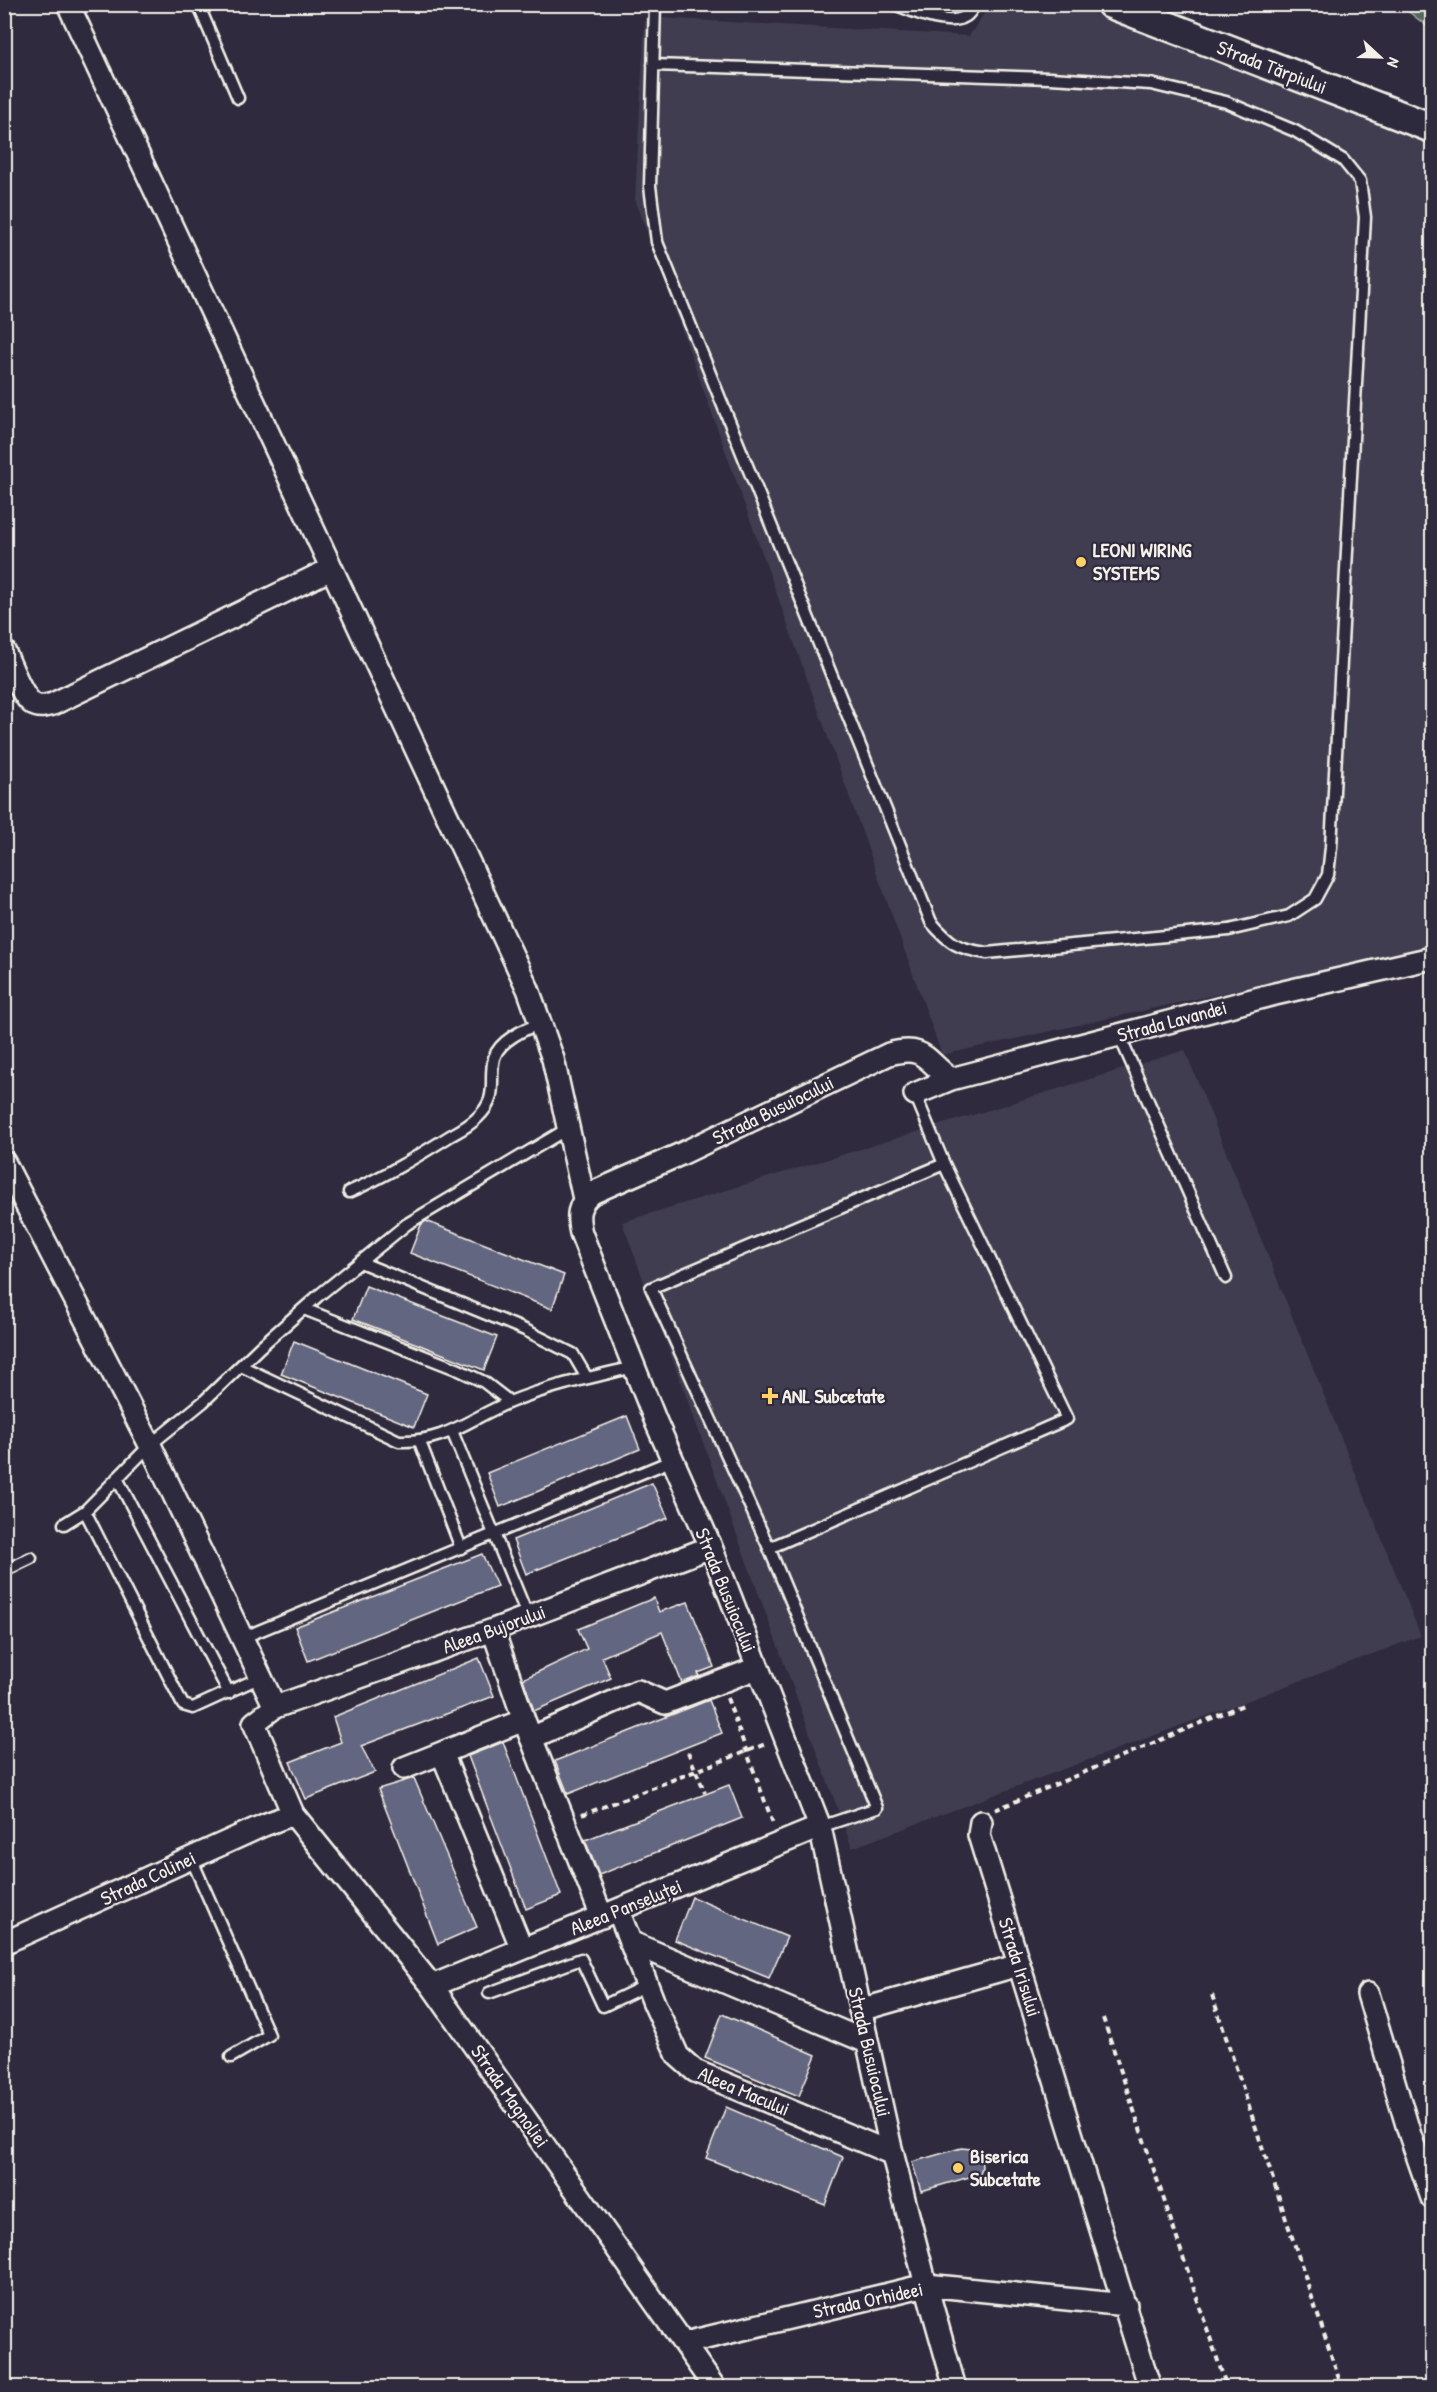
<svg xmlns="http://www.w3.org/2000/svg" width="1437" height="2392" font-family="'Patrick Hand',sans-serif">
	<rect width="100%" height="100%" fill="#2f2a3d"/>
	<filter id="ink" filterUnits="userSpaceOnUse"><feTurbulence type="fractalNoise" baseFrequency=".0167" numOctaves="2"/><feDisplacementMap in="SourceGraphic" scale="12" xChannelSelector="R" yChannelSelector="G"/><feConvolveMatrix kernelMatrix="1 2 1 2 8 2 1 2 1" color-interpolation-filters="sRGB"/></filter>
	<g filter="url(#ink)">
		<path fill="#3f3c51" d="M990 5H1072L1426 143 1424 366 1432 370V947L942 1055 635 199 645 17 969 36Z
			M1185 1050 1421 1636 852 1848 622 1222Z"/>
		<path fill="#556861" stroke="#a4aca4" stroke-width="1.5" d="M1400 5H1432V30Z"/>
		<path fill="#646680" stroke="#f4f1e8" stroke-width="1.5" d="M426 1221 564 1275 552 1309 410 1253 421 1225Z
			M366 1286 497 1337 484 1370 353 1319Z
			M294 1341 427 1394 414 1427 281 1374Z
			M627 1416 640 1449 500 1507 487 1473Z
			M652 1483 668 1518 526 1574 513 1540Z
			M482 1554 497 1586 308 1661 295 1627Z
			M654 1598 659 1612 688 1602 714 1667 698 1673 699 1676 682 1683 662 1632 602 1657 611 1678 534 1711 523 1679 587 1649 578 1629Z
			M479 1658 494 1696 361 1746 375 1772 306 1799 290 1762 341 1742 333 1717Z
			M709 1700 722 1733 568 1794 555 1761Z
			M503 1742 561 1895 526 1909 468 1756Z
			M414 1778 477 1927 438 1944 378 1789Z
			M729 1785 742 1818 599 1875 585 1840Z
			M692 1897 787 1937 769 1978 675 1940Z
			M722 2014 816 2055 799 2096 705 2058Z
			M726 2107 843 2157 825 2205 706 2158Z
			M961 2148 972 2149 981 2154 982 2167 980 2174 921 2191 912 2162Z"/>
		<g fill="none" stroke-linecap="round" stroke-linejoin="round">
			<defs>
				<path id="lane" d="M198 4 238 98
					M894 4C912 11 948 28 966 16 969 14 973 8 975 4
					M653 65 1050 78 1151 84 1226 102 1295 131 1343 160 1360 181 1365 217 1331 847 1328 875 1315 899 1289 916 1229 930 987 953C958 949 950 944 931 922L657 242 650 186 655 4
					M1119 1035 1226 1278
					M349 1192C384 1177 418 1156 450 1136 459 1131 469 1126 477 1118 500 1097 488 1081 494 1058 499 1041 525 1028 541 1024
					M360 1262 525 1330 573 1354 587 1378
					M304 1309 459 1370 484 1382 510 1402
					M241 1366 399 1441C445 1443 470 1418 510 1402 549 1386 593 1377 634 1367
					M452 1431 528 1617
					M420 1442 461 1548
					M117 1478 229 1693
					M85 1511 183 1705 193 1708 261 1677
					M64 1524 85 1511 150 1445 203 1402 260 1347 318 1296 407 1224 567 1129
					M769 1548 651 1288 944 1164
					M4 1571 31 1558
					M242 1638 673 1460
					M820 1827 877 1808 769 1548 1067 1419 944 1164 915 1094
					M191 1858 269 2035 231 2057
					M489 1993 581 1959 603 2006 647 1985"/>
				<path id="street" d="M68 4 528 989 553 1059 584 1199
					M4 651C11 665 21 696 33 704 39 708 46 706 53 704L331 569
					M951 1079C925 1061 926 1044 889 1054L681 1154 592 1193C577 1205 577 1216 581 1233L656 1422 711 1547 820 1827 890 2144 926 2285 955 2388
					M915 1094 951 1079 1275 994 1432 958
					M4 1162 150 1445 275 1707 254 1723 293 1814 432 1986 715 2388
					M493 1630 524 1720 602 1917
					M275 1707 493 1630 711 1547
					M531 1738 638 1691 665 1703 757 1668
					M442 1753 522 1949
					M404 1768 524 1720
					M981 1822 979 1835 1150 2388
					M618 1910 654 2003 678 2056 695 2071 893 2154
					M630 1942 867 2042
					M4 1943 264 1825 293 1814
					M432 1986 820 1827
					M1368 1994 1410 2135 1432 2198
					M860 2010 1019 1965
					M685 2343 926 2285 1126 2305"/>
				<path id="secondary" d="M1111 4 1432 128"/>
			</defs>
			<use href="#lane" stroke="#f4f1e8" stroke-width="15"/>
			<use href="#street" stroke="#f4f1e8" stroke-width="26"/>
			<use href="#secondary" stroke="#f4f1e8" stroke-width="33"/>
			<path stroke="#f4f1e8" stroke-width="4" stroke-dasharray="6 4.5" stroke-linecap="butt" d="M727 1698 774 1826
				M688 1752 705 1793
				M995 1810 1243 1705
				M582 1815 768 1743
				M1212 1995 1342 2388
				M1103 2018 1227 2388"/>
			<use href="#lane" stroke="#2f2a3d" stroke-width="10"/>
			<use href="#street" stroke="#2f2a3d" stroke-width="21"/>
			<use href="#secondary" stroke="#2f2a3d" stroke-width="28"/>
		</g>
	</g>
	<g fill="#ffd166" stroke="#2f2a3d" stroke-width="2">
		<circle cx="1081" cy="562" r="6"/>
		<path d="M767 1387h6v6h6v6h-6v6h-6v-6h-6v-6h6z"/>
		<circle cx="958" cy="2168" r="6"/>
	</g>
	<g text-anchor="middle" stroke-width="4.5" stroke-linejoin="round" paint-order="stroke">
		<g font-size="20" fill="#f4f1e8" stroke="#2f2a3d">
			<text transform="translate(1272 67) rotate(21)" y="7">Strada Tărpiului</text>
			<text transform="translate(1172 1021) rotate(-15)" y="7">Strada Lavandei</text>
			<text transform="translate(773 1110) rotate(-26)" y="7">Strada Busuiocului</text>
			<text transform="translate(726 1590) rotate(68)" y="7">Strada Busuiocului</text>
			<text transform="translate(494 1629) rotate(-20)" y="7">Aleea Bujorului</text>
			<text transform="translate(148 1878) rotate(-25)" y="7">Strada Colinei</text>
			<text transform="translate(626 1907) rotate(-22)" y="7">Aleea Panseluței</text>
			<text transform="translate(1020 1967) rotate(73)" y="7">Strada Irisului</text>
			<text transform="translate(870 2052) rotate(77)" y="7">Strada Busuiocului</text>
			<text transform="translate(744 2091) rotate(23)" y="7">Aleea Macului</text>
			<text transform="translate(510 2096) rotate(55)" y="7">Strada Magnoliei</text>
			<text transform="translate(868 2300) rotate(-12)" y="7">Strada Orhideei</text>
		</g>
		<g font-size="20" font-weight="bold" fill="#f4f1e8" stroke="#2f2a3d" text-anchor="start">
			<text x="1093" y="557">LEONI WIRING<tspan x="1093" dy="23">SYSTEMS</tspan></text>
			<text x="782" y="1403">ANL Subcetate</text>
			<text x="970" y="2163">Biserica<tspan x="970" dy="23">Subcetate</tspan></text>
		</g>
	</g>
	<rect width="1437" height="2392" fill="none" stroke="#2f2a3d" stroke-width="24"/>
	<rect x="12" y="12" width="1413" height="2368" fill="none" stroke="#f4f1e8" stroke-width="2" filter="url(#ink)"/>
	<g transform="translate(1380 57) rotate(112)" stroke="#2f2a3d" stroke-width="4.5" paint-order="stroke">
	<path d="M0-4.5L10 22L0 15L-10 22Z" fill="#f4f1e8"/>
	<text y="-9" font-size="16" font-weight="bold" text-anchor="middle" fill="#f4f1e8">N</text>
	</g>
</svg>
